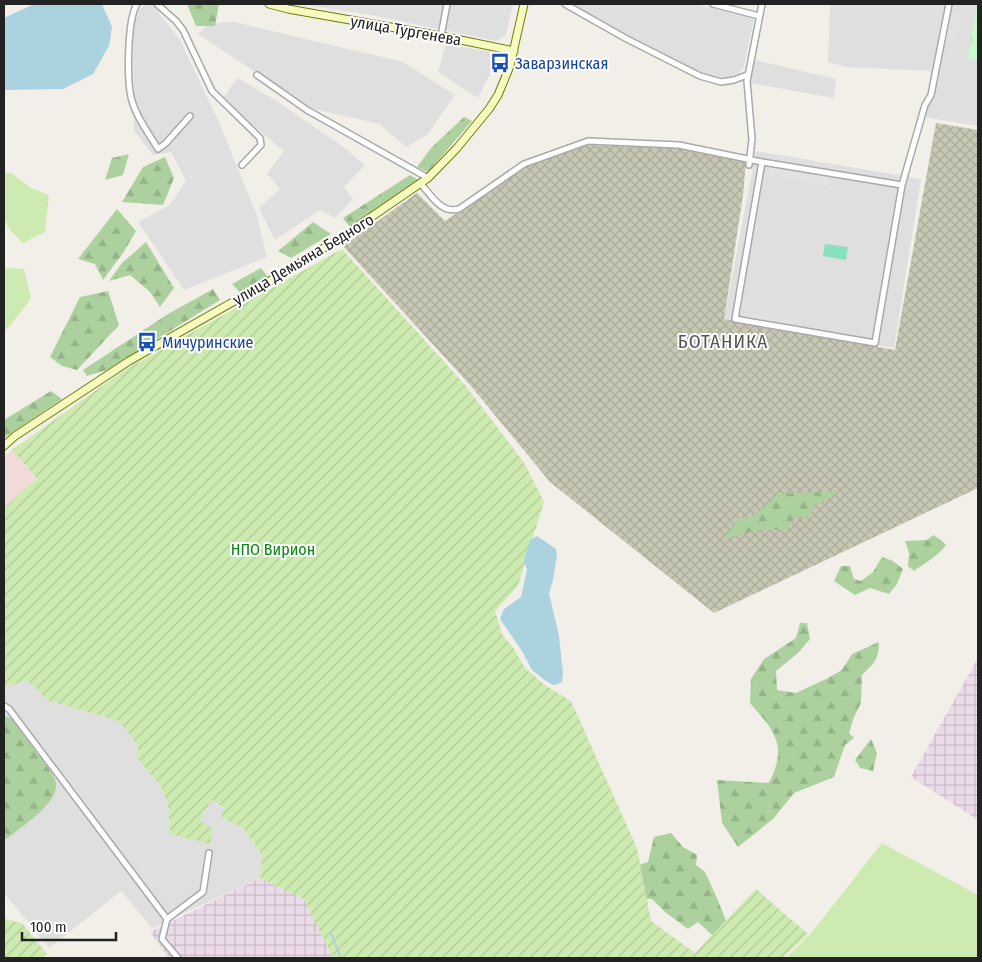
<svg xmlns="http://www.w3.org/2000/svg" width="982" height="962" font-family="'Fira Sans Condensed',sans-serif">
	<defs>
		<pattern id="industrial-grid" width="8" height="8" patternUnits="userSpaceOnUse" patternTransform="scale(1.25)"><rect width="8" height="8" fill="#ebdbe8"/><path d="M0 4h8M4 0v8" fill="none" stroke="#c9bcc7"/></pattern>
		<pattern id="construction-cross-hatch" width="8" height="8" patternUnits="userSpaceOnUse" patternTransform="scale(1.25)"><rect width="8" height="8" fill="#c7c7b4"/><path d="M0 0l8 8M0 8l8-8" fill="none" stroke="#abab9a"/></pattern>
		<pattern id="forest-firs" width="22" height="20" patternUnits="userSpaceOnUse" patternTransform="scale(1.25)"><rect width="22" height="20" fill="#add19e"/><path d="M5 1l3.5 6h-7zM16 11l3.5 6h-7z" fill="#95b388"/></pattern>
		<pattern id="park-crowns" width="20" height="18" patternUnits="userSpaceOnUse" patternTransform="scale(1.25)"><rect width="20" height="18" fill="#c8facc"/><path d="M2 6a3 3 0 1 1 6 0M12 15a3 3 0 1 1 6 0" fill="none" stroke="#acd6af"/></pattern>
		<pattern id="garden-furrows" width="10" height="10" patternUnits="userSpaceOnUse" patternTransform="scale(1.25)"><rect width="10" height="10" fill="#cdebb0"/><path d="M-1 1l2-2M0 10L10 0M9 11l2-2" fill="none" stroke="#b0c997"/></pattern>
	</defs>
	<rect width="100%" height="100%" fill="#f2efe9"/>
	<path fill="#e0dfdf" d="M146 4H152L180 40 218 120 257 216 267 257 184 290 138 222 170 205 186 181 171 152 153 155 134 131 133 25 139 10Z
		M300 4H513L506 35 496 41 371 15Z
		M568 4H695L754 19 744 66 741 71 730 78 715 77 701 73Z
		M830 4H978V126L925 117 931 71 847 67 828 62Z
		M234 22 403 62 455 95 427 135 406 147 379 124 314 109 296 99 198 34 208 24Z
		M446 44 496 53 490 74 478 98 438 72Z
		M754 60 836 79 834 98 749 83Z
		M237 78 272 98 341 145 365 165 344 187 353 199 335 218 320 210 275 240 259 208 280 189 267 174 284 151 222 100Z
		M756 151 921 179 894 348 724 319Z
		M28 681 47 700 119 720 138 745V759L161 787 168 805 170 834 200 821 211 800 225 808 222 817 244 829 262 855 260 878 152 928 121 891 49 948 4 893V687Z"/>
	<path fill="#f2dad9" d="M12 450 37 478 4 508V457Z"/>
	<path fill="url(#industrial-grid)" d="M978 658V820L911 777Z
		M260 878 304 899 333 958H169L150 932Z"/>
	<path fill="url(#construction-cross-hatch)" d="M936 123 978 130V488L714 613 550 482 471 386 343 246 417 193 445 221 525 167 584 145 676 148 746 161 743 195 724 319 895 350Z"/>
	<path fill="#cdebb0" d="M4 173H11L31 188 49 195 45 232 23 243 10 230 4 219Z
		M6 268 24 269 31 299 8 328 4 330V272Z
		M882 843 978 895V958H786L812 932Z"/>
	<path fill="url(#forest-firs)" d="M187 4H219L215 26H196Z
		M464 117 472 121 428 172 417 167 431 148Z
		M129 154 123 175 105 180 112 158Z
		M165 157 174 178 163 205 122 202 143 167Z
		M410 175 420 181 368 217 349 226 343 218Z
		M117 209 136 231 123 253 103 280 95 264 78 259Z
		M313 222 331 234 291 258 278 251Z
		M146 242 174 288 160 307 150 292 130 275 109 281 122 263Z
		M261 268 268 277 241 293 232 284Z
		M213 289 220 300 107 370 87 376 83 370 168 314Z
		M108 291 119 325 77 370 62 366 50 357 80 297Z
		M51 391 62 399 4 438V420Z
		M838 491 828 499 814 505 810 516 794 518 787 530H758L723 539 741 517 751 518 778 494Z
		M933 535 941 540 946 545C936 558 926 562 914 571L908 566 909 553 905 541 927 540Z
		M882 557 893 561 903 569 897 584 889 594 870 588 855 595 834 581 841 566H850L854 579 861 581 873 572Z
		M800 623H807L810 639 798 653 776 671 777 690 796 693 826 679 842 670 852 654 879 642C879 660 874 663 862 675L861 703 854 717 849 733 854 738 845 745 834 777 794 793 773 819 738 847 722 823 717 780 769 783C788 745 775 732 750 703L751 679 764 659 796 638Z
		M4 716 11 718 49 769C52 774 57 780 56 787 54 806 22 826 8 838L4 839Z
		M871 739 877 753 873 771 860 768 855 760Z
		M671 833 683 847 697 855 696 865 705 872 717 898 726 921 730 943 712 935 698 922 688 929 665 912 652 899 631 898 633 867 648 862 654 837Z"/>
	<path fill="url(#park-crowns)" d="M977 4H978V60L968 58Z"/>
	<path fill="url(#garden-furrows)" d="M342 249 465 385 525 464 544 502 518 586 495 611 502 634 514 649 525 668 546 686 571 701 637 848 651 921 695 953 756 889 808 934 783 958H333L304 899 260 878 262 855 244 829 221 817 225 808 211 800 200 821 213 829 210 844 170 834 168 805 161 787 138 759V745L119 721 47 700 28 681 4 687V508L37 478 12 450 126 369Z
		M4 919 22 923 47 954 41 958H4Z"/>
	<path fill="#88e0be" d="M825 244 848 247 846 260 823 256Z"/>
	<path fill="#e2e2e2" d="M949 13 961 15 957 42 945 40Z
		M770 165 829 176 827 186 769 175Z
		M745 313 793 321 792 326 744 318Z"/>
	<path fill="#aad3df" d="M34 4H102L112 27 109 46 93 74 63 89 4 90V18Z
		M537 536 556 549 557 555 553 580 549 593 559 636 563 673 562 682 558 684 553 685 546 681 532 670 522 651 500 619 504 609 521 597 527 570 524 561 530 540Z"/>
	<g fill="none" stroke-linecap="round" stroke-linejoin="round">
		<path stroke="#aad3df" stroke-width="2" d="M331 933 341 958"/>
		<defs>
			<path id="street" d="M137 4C127 20 126 86 133 104 138 120 150 135 158 149L166 143 190 116
				M157 4 176 21 183 30 212 91 260 138 261 145 242 165
				M565 4 625 38 700 76 721 82 734 80 747 75
				M713 4 759 16
				M441 36 447 4
				M257 75 307 110 428 178
				M762 162 735 319 875 343 902 185 925 105 931 95 949 4
				M749 165 752 139 747 81 762 4
				M421 184C431 195 441 214 459 209L524 164 588 141 679 145 762 162 902 185
				M4 706 9 709 167 919
				M178 958 162 939 167 919 203 892 209 853"/>
			<path id="secondary" d="M269 4 288 9 441 36 514 51
				M4 446 15 436 129 361 275 278 345 235 428 178 457 148 489 109 498 95 510 66 524 4"/>
		</defs>
		<use href="#street" stroke="#a9a9a9" stroke-width="8"/>
		<use href="#secondary" stroke="#707d05" stroke-width="9"/>
		<use href="#street" stroke="#fff" stroke-width="5"/>
		<use href="#secondary" stroke="#f7fabf" stroke-width="7"/>
	</g>
	<defs>
		<symbol id="bus-bare" viewBox="-9 -9 18 18"><path d="M-5-6H5V4H4V6H2V4H-2V6H-4V4H-5ZM-3.5-4V0h7V-4ZM-3.5 1.2v1.5H-2V1.2ZM2 1.2v1.5H3.5V1.2Z" fill="#1a4fb4" stroke="#fff" stroke-width="2.5" paint-order="stroke"/></symbol>
	</defs>
	<g fill-rule="evenodd">
		<use href="#bus-bare" x="486" y="49" width="28" height="28"/>
		<use href="#bus-bare" x="133" y="328" width="28" height="28"/>
	</g>
	<g text-anchor="middle" stroke-width="4" stroke-linejoin="round" paint-order="stroke">
		<g font-size="16" fill="#222" stroke="#fff">
			<text transform="translate(406 30) rotate(10)" y="6">улица Тургенева</text>
			<text transform="translate(303 259) rotate(-31)" y="6">улица Демьяна Бедного</text>
		</g>
		<g font-size="16" fill="#164399" stroke="#fff" text-anchor="start">
			<text x="515" y="69">Заварзинская</text>
			<text x="162" y="348">Мичуринские</text>
		</g>
		<g font-size="16" fill="#0c8416" stroke="#fff">
			<text x="273" y="555">НПО Вирион</text>
		</g>
		<g font-size="19" letter-spacing="1" fill="#555" stroke="#fff">
			<text x="723" y="348">БОТАНИКА</text>
		</g>
	</g>
	<rect width="982" height="962" fill="none" stroke="#222222" stroke-width="10"/>
	<path d="M22 932v8h94v-8" fill="none" stroke="#222222" stroke-width="2.5"/>
	<text x="30" y="932" font-size="15" fill="#222222" stroke="#ffffff" stroke-width="4" paint-order="stroke">100 m</text>
</svg>
